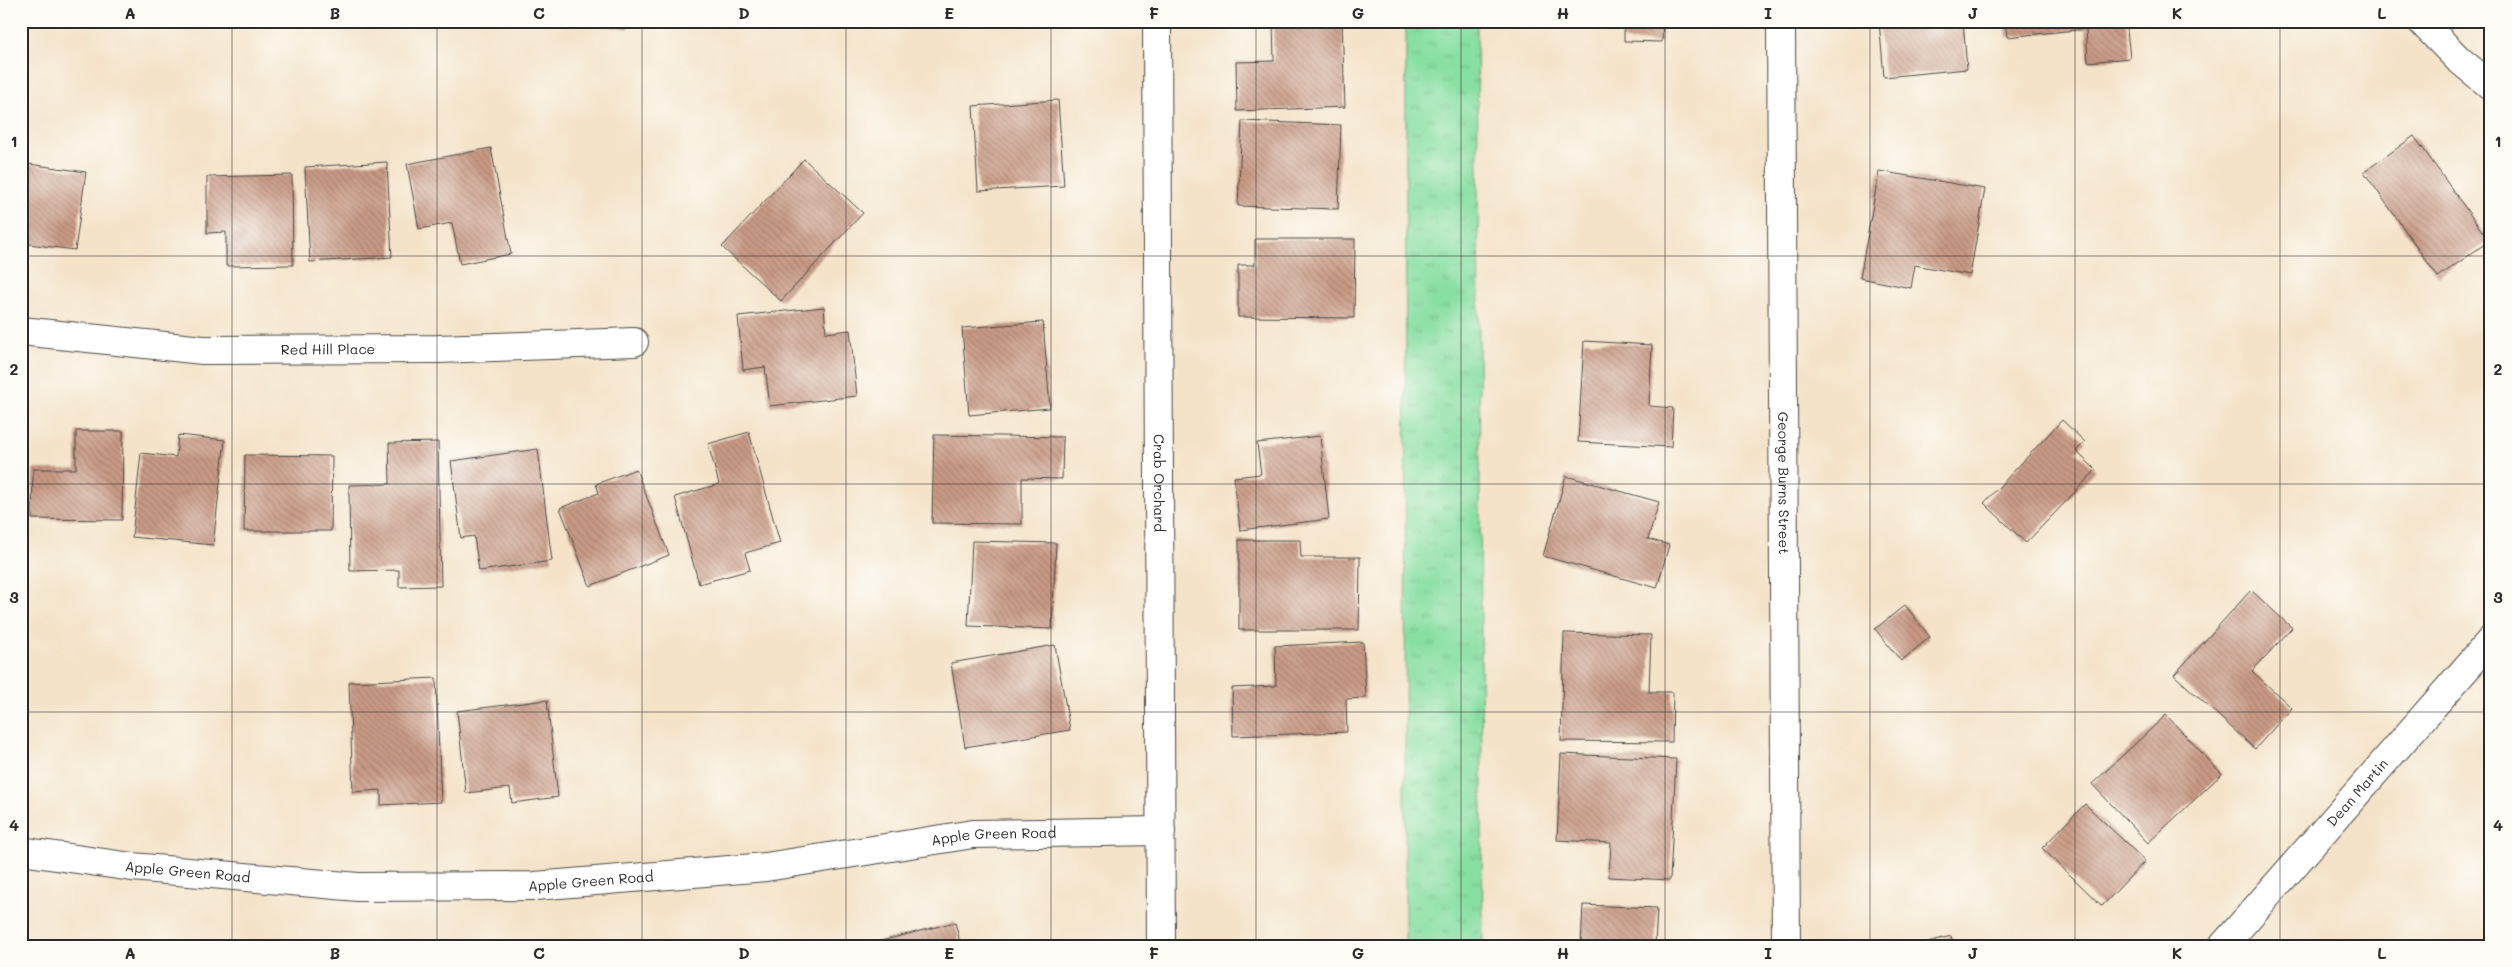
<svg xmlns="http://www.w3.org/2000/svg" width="2512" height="967" font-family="Mali,sans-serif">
	<defs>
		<pattern id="grass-tufts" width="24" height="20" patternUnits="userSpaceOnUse" patternTransform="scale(1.25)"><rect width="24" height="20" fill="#88dfa2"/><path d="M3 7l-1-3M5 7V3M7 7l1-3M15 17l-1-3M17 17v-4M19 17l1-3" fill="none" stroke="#76c08c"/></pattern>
		<pattern id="building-back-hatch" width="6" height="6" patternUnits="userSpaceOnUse" patternTransform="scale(1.25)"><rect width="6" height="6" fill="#c99a85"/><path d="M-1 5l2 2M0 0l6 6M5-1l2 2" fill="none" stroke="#a37e6d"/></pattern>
	</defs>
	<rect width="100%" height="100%" fill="#fdfcf7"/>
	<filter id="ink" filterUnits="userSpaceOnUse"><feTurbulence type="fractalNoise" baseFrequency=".02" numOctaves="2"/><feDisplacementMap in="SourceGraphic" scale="10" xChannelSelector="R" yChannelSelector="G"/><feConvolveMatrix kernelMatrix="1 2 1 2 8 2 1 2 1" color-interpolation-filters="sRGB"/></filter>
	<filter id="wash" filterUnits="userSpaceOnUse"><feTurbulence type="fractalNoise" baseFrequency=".0096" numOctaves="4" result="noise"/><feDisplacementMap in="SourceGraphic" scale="20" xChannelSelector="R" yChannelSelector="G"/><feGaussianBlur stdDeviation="1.12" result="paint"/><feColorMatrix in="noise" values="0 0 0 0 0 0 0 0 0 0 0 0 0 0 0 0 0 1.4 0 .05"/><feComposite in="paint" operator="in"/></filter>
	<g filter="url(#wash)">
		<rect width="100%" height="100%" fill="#f4e3c9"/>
		<path fill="url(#grass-tufts)" stroke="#5a8566" d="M1406 21H1477L1483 946H1405Z"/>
		<g id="blocks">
			<path fill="url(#building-back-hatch)" d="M559 21H629L628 29Z
				M716 21H753V24L716 23Z
				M1273 21H1342L1345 107 1237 111 1236 62 1274 61Z
				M1571 21H1663L1662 42 1624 41V25L1571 24Z
				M1879 21H1963L1967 69 1884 77Z
				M2005 21H2126L2130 58 2088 62 2086 29 2007 37Z
				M1058 100 1064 186 978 191 973 106Z
				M1242 121 1341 125 1338 209 1238 206Z
				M2414 136 2489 241 2438 277 2364 172Z
				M491 148 511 254 460 264 452 223 419 229 407 164Z
				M804 159 863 213 781 301 722 247Z
				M387 162 392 257 310 262 305 167Z
				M21 163 86 172 75 250 21 243Z
				M1879 171 1985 189 1970 275 1915 265 1911 288 1860 278Z
				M292 175 293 265 226 266V232L207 233V177Z
				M1255 239H1355L1354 318 1238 317V265H1255Z
				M824 307 826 333 850 330 857 396 770 406 765 367 743 370 738 316Z
				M1043 322 1050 408 969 415 962 328Z
				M1584 341 1652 345 1649 406 1673 408 1671 447 1578 442Z
				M2062 420 2085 442 2076 451 2096 470 2026 543 1984 503Z
				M76 431H123L122 520 32 519 33 469H76Z
				M749 432 780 543 745 553 750 570 699 584 675 497 719 484 708 444Z
				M178 435 225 440 213 545 132 537 141 453 176 457Z
				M934 435 1063 437 1062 479 1022 478V524L932 523Z
				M1320 436 1329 519 1240 530 1234 477 1261 474 1257 443Z
				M438 442 441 586 399 587V570L350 571 349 485 390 484 389 443Z
				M538 449 552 561 479 571 474 536 461 538 451 461Z
				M245 455 332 456 331 531H244Z
				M636 469 669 555 590 586 560 508 599 493 596 484Z
				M1566 476 1659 502 1648 539 1669 545 1657 588 1543 556Z
				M1239 540H1300L1301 557H1360L1359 630H1239Z
				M972 541 1056 543 1052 629 968 626Z
				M2251 590 2292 628 2252 671 2292 708 2255 749 2174 675Z
				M1905 605 1930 637 1901 661 1875 629Z
				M1564 633 1651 635 1649 692H1673L1672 742 1561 741Z
				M1363 642 1366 698 1346 699 1347 732 1233 736 1232 688 1276 686 1275 646Z
				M1055 645 1070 730 965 747 951 663Z
				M436 678 441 802 381 805V790L353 792 349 682Z
				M547 700 558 797 512 803 510 788 466 793 457 711Z
				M2166 715 2222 774 2148 843 2092 784Z
				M1561 754 1676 759 1670 880 1609 877 1611 843 1557 840Z
				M2085 804 2145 861 2102 906 2042 848Z
				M1583 905 1657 908 1655 946H1581Z
				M955 922 961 946H866V945Z
				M1951 936 1954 946H1917V945Z"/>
		</g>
	</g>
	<g filter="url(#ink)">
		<use href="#blocks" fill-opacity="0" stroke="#494743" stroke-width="1"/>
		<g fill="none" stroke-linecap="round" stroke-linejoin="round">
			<defs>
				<g id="street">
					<path id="s1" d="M1157 21 1161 946"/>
					<path id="s2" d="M1781 21 1786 946"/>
					<path d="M2421 21 2458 59 2491 86"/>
					<path id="s3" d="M21 331 203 350 438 349 634 342"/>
					<path id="s4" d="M21 851 132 867 358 887 535 886 766 867 973 834 1161 831"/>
					<path id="s5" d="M2223 946 2491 640"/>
				</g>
			</defs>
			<use href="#street" stroke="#494743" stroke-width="30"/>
			<use href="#street" stroke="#fff" stroke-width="28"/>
		</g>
	</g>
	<path fill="none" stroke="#2b2b2b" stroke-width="1" stroke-opacity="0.55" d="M232 21V946M437 21V946M642 21V946M846 21V946M1051 21V946M1256 21V946M1461 21V946M1665 21V946M1870 21V946M2075 21V946M2280 21V946M21 256H2491M21 484H2491M21 712H2491"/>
	<g text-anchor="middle" stroke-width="4.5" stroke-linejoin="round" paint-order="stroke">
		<g font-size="14" fill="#2b2b2b" stroke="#fdfcf7">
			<text dy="5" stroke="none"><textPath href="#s3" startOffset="308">Red Hill Place</textPath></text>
			<text dy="5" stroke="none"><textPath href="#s1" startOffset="462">Crab Orchard</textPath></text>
			<text dy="5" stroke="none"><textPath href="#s2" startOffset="462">George Burns Street</textPath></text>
			<text dy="5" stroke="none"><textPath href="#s5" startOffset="204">Dean Martin</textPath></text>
			<text dy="5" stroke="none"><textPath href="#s4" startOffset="978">Apple Green Road</textPath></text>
			<text dy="5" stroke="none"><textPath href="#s4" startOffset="168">Apple Green Road</textPath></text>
			<text dy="5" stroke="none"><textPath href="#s4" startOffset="572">Apple Green Road</textPath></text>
		</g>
	</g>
	<rect width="2512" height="967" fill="none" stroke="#fdfcf7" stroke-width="55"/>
	<rect x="28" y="28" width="2456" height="912" fill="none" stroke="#2b2b2b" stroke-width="2"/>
	<g font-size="16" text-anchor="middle" font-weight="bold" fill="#2b2b2b">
		<text x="130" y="19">A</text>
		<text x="335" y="19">B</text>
		<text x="539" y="19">C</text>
		<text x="744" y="19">D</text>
		<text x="949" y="19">E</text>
		<text x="1154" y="19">F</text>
		<text x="1358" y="19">G</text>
		<text x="1563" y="19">H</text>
		<text x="1768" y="19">I</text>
		<text x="1973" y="19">J</text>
		<text x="2177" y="19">K</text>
		<text x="2382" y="19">L</text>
		<text x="14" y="147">1</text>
		<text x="2498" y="147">1</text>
		<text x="14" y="375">2</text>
		<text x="2498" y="375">2</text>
		<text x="14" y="603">3</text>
		<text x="2498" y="603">3</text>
		<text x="14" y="831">4</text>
		<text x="2498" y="831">4</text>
		<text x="130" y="959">A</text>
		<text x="335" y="959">B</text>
		<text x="539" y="959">C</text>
		<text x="744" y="959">D</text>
		<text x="949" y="959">E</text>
		<text x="1154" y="959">F</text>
		<text x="1358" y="959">G</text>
		<text x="1563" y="959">H</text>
		<text x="1768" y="959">I</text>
		<text x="1973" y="959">J</text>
		<text x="2177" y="959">K</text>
		<text x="2382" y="959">L</text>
	</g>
</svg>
